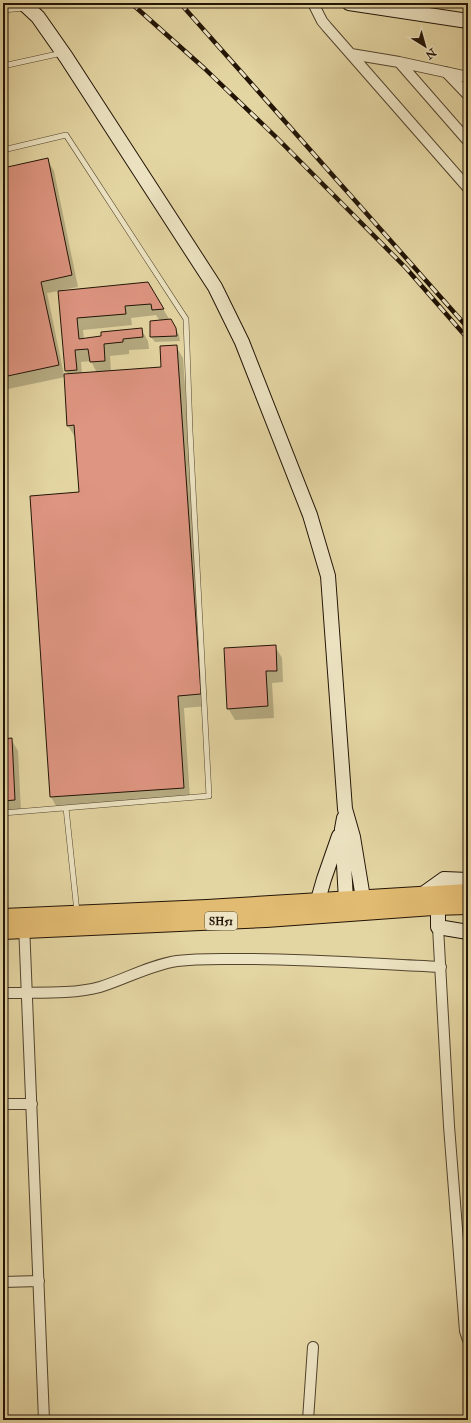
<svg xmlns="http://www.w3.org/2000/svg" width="471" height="1423" font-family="'IM FELL Double Pica',serif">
	<rect width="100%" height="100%" fill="#e4d6a3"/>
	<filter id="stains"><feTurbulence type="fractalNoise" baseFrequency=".005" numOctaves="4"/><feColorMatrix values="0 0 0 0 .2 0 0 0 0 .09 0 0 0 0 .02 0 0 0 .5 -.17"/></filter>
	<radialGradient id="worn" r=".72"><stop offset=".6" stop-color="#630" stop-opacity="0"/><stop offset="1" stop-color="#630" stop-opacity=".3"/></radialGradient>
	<path fill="#0003" fill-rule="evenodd" d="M47 159 54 171 78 287 62 290 63 291 147 283 179 335 180 341 155 342 151 337 160 321 156 315 131 318 132 325 83 330 84 339 141 329 148 341 149 349 129 350V354L110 356 111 372 162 368 176 346 183 358 207 706 184 708 190 799 58 809 51 797 31 497 80 493 75 437 68 426 65 377 3 390V169ZM59 291 66 371 68 375H64L47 293ZM91 361 97 373 82 374 81 362Z
		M275 646 282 658 283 682 272 683 274 718 235 720 228 708Z
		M11 739 18 751 21 811 3 813V740Z"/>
	<path fill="#de9581" stroke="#221406" d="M48 158 72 275 41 282 59 365 3 377V168Z
		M148 282 164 309 152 310 151 304 125 306 126 314 77 318 79 339 101 336V332L142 328 143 337 123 339V342L104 344 105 361 90 362 88 349 75 350 77 370 65 371 58 291Z
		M171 319 176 328 177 336 150 337V321Z
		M177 345 201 694 178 696 184 788 50 797 30 496 79 492 74 425 67 426 64 374 161 367 160 346Z
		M276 645 277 671H266L268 706 227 709 224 648Z
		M12 738 15 800 3 801V739Z"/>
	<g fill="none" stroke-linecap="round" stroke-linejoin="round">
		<defs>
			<path id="lane" d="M3 10 25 8
				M3 66 62 53
				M3 150 66 135 186 319 190 431 209 796 3 813
				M66 808 77 912"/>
			<path id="street" d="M313 3 322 21 327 27 468 188
				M351 54 399 62 468 77
				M399 62 468 141
				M446 72 468 95
				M24 924 44 1420
				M438 927 449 1126 465 1331 468 1340
				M3 993C32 992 72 995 100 987 126 979 150 965 177 961 199 958 222 959 244 959 309 959 375 964 441 967
				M3 1104H32
				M3 1282 39 1281
				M308 1420 313 1347"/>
			<path id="secondary" d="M23 3 38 17 66 57 215 287 242 342 310 515 328 576 345 809 353 837 363 898
				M349 3 468 21
				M344 818 342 829 346 900
				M423 894 444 879 468 880
				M318 900 324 879 339 836
				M438 906V927L468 932"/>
			<path id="primary" d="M3 917 207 908 468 892
				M3 931 266 919 433 907 468 906"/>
		</defs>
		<use href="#lane" stroke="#52442d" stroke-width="6"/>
		<use href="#street" stroke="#52442d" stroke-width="12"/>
		<use href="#secondary" stroke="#221406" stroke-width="16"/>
		<use href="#primary" stroke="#221406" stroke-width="18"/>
		<use href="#lane" stroke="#ede4c3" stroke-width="5"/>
		<use href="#street" stroke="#ede4c3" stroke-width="10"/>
		<use href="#secondary" stroke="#ede4c3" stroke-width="14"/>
		<use href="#primary" stroke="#e2bb72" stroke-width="16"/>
		<defs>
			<path id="rail" d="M131 3 204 68 275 136 406 268 468 339
				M180 3 468 328"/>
		</defs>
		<use href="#rail" stroke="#221406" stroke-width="4.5"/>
		<use href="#rail" stroke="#ede4c3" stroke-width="3" stroke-dasharray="9" stroke-linecap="butt"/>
	</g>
	<g text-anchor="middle" stroke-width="4" stroke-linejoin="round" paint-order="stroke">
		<rect fill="#ede4c3" stroke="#5f523f" stroke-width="1" x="205" y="912" width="32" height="18" rx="3"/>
		<g font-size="11" font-weight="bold" fill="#221406">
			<text x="221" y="925">SH51</text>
		</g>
	</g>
	<rect width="471" height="1423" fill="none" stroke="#e4d6a3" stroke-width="16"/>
	<rect x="4" y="4" width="463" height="1415" fill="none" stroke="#221406" stroke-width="2"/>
	<rect x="8" y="8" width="455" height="1407" fill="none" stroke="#221406"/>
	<g transform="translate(425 46) rotate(143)" stroke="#ede4c3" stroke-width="3" paint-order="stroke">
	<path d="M0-3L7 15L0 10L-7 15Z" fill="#221406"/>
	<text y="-6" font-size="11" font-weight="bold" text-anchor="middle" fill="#221406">N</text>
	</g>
	<rect width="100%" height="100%" filter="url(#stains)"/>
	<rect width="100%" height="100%" fill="url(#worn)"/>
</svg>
